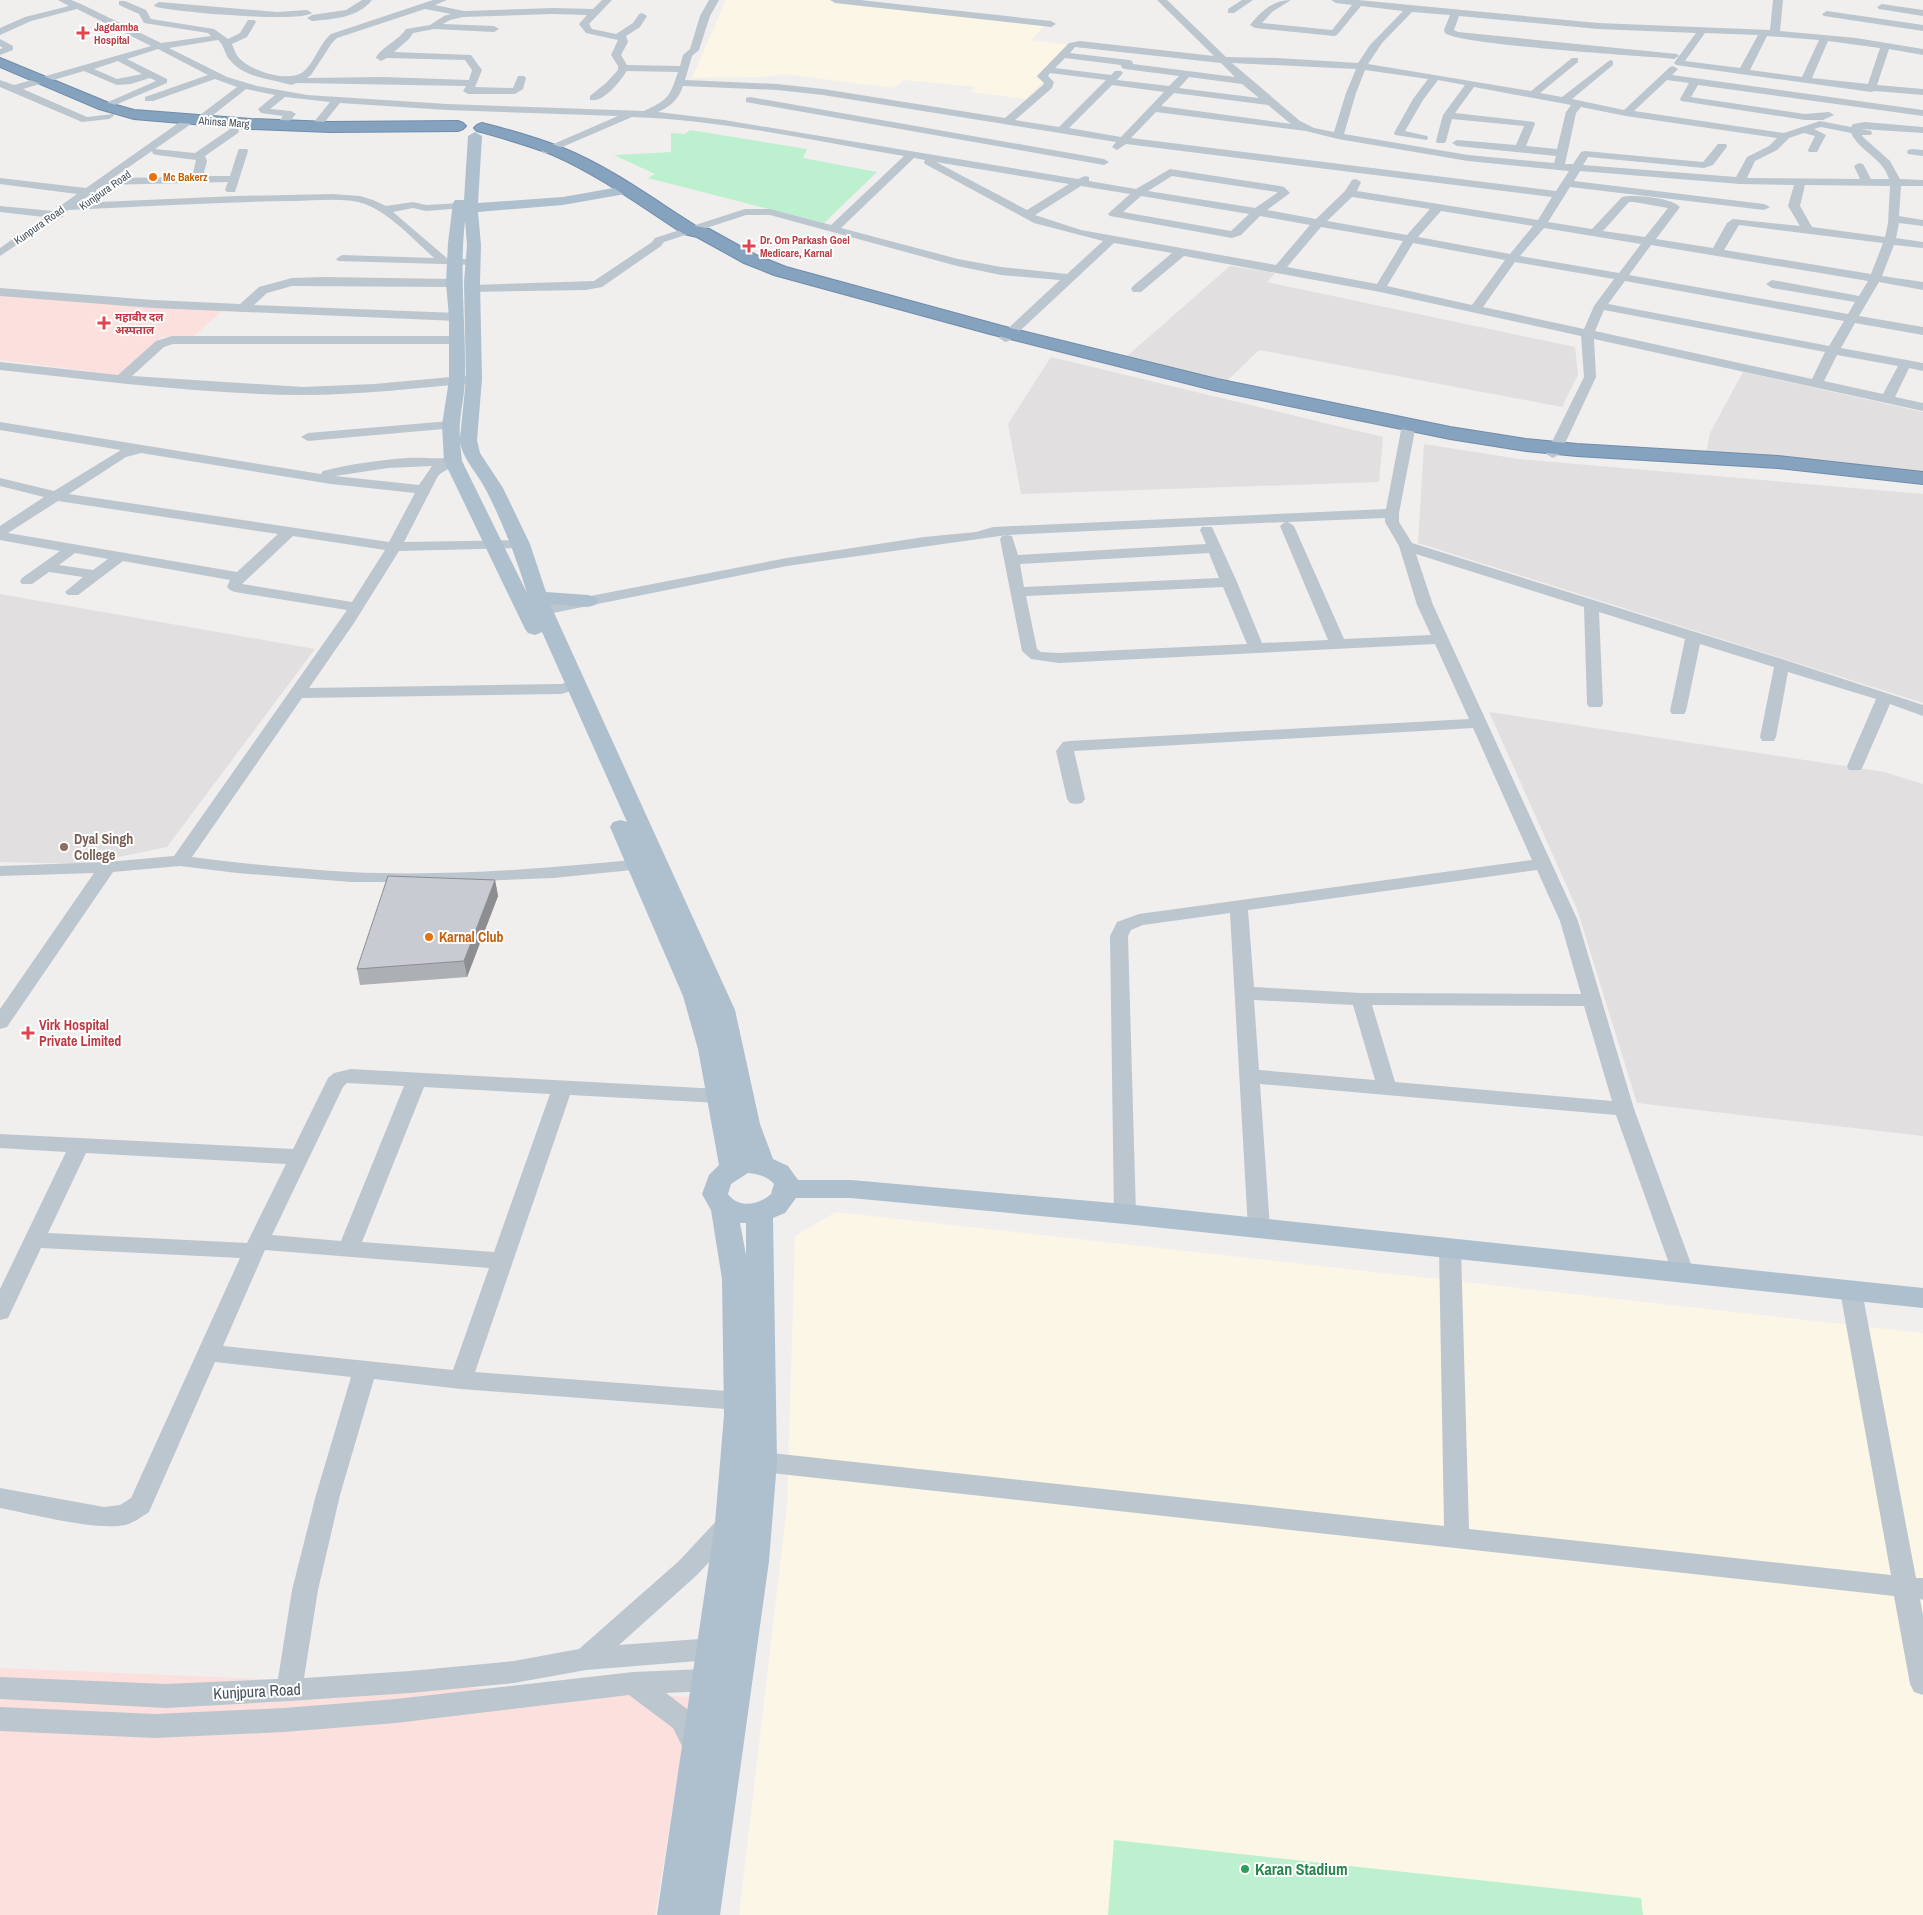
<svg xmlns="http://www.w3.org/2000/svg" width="1923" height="1915" font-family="'Archivo Narrow','Noto Sans Devanagari',sans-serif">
	<rect width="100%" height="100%" fill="#f1eeee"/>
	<path fill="#fcf6e7" d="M726 0H830L1045 25 1031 40 1069 45 1035 78 1045 80 1025 99 971 92 975 87 904 80 894 88 784 74 762 77 692 78Z
		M836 1212 1923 1333V1915H739L787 1506 795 1236Z"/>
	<path fill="#e2dfe0" d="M1230 266 1275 273 1267 282 1575 347 1578 375 1562 407 1259 350 1227 381 1126 357Z
		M1051 357 1383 437 1379 482 1021 494 1008 424Z
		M1743 372 1923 412V473L1706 453 1710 433Z
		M1424 444 1519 459 1923 494V703L1418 543Z
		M0 594 315 649 167 847 85 864 0 862Z
		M1489 712 1884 772 1923 784V1136L1637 1103 1577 909Z"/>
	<path fill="#fbe0de" d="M0 294 224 309 193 337H161L119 375 0 360Z
		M0 1668 691 1697 655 1915H0Z"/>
	<path fill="#bcf0cf" d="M690 130 807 149 803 158 877 172 824 223 648 178 655 174 614 155 671 152V133L685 134Z
		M1114 1840 1641 1898 1643 1915H1108Z"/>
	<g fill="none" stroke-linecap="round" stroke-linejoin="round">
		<defs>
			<path id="highway" d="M0 58 109 103 134 110 251 119 330 122 458 121 463 123 466 126 463 129 458 131 330 132 251 129 134 119 99 109 0 67Z
				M482 123C510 130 537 138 563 148 610 167 653 199 696 226L709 229 756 255 786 267 1002 326 1217 379 1450 427 1526 439 1577 444 1778 456 1923 472V484L1778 468 1577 456 1526 451 1450 439 1217 391 990 334 774 275 744 263 697 237 684 234C642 207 599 175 553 155 528 145 502 138 477 131L474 128 477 125Z"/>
		</defs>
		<use href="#highway" stroke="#708daa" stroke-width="2"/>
		<path fill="#bcc6ce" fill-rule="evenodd" d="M58 0H71L81 4 161 43 211 36 208 33 144 23 139 14 119 5V1H125L146 10 151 19 214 29 228 39 240 33 248 20H254L256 22 247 37 232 44C234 49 236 55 239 58 251 71 288 83 303 72 315 62 319 44 331 34L433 0H447L435 5 464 11 553 8 593 9 602 0H612L589 24 592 29 616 34 633 23 639 14 642 13 647 16 640 27 626 36 628 42 621 55 627 65 680 66 683 55 690 49 700 16 709 0H719L710 16 699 50 692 56 685 80 777 84 823 89 1005 118 1043 85 1044 83 1037 76 1069 43 1080 41 1214 56 1157 0H1167L1226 57 1278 58 1358 63 1370 45 1403 11 1361 6 1337 35 1334 36 1255 28 1250 25C1261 11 1273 0 1291 0L1272 12 1262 23 1332 30 1352 5 1336 3 1331 0H1358L1598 23 1770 30 1773 0H1783L1780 31 1856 38 1923 49V55L1889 49 1877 85 1923 89V95L1875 91 1871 92 1676 65 1674 63 1696 33 1598 29 1459 16 1454 30 1458 32 1677 54 1679 56 1674 59C1643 56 1459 45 1445 33L1444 30 1450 15 1412 12 1382 43 1368 64 1531 91 1572 58H1578V62L1540 93 1562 97 1610 60 1613 61V65L1572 99 1624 110 1670 67 1673 66 1678 69 1672 75 1923 110V116L1698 85 1691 97 1805 114 1829 112 1834 115 1823 120H1805L1681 101 1680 99 1689 83 1667 80 1634 111 1784 133 1820 121 1851 127 1853 124 1865 122 1923 127V133L1861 129 1871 131 1872 133 1871 135H1862L1863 137 1890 161 1900 179 1923 180V186H1901L1899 216 1923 220V226L1899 223 1896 238 1923 242V248L1894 245 1882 276 1923 282V290L1879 282 1859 316 1923 327V335L1855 323 1841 348 1923 363V371L1909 368 1895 397 1923 403V411L1594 339 1596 377 1560 454 1553 458 1546 454 1584 377 1581 336 1380 292 1184 256 1141 292H1133L1131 289 1133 286 1172 253 1114 243 1009 341 1005 342 999 338 1001 335 1060 280 1001 275 957 266 770 215H746L664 242 661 246 602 287 586 290 469 292 467 289 473 285 594 281 652 242 655 238 745 209H770L831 225 904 156C815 141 722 120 632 117L546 154 541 151 542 149 618 116 447 110 340 103 319 129 315 130 310 127 330 102 285 97 270 109 291 111 296 114 285 127 281 128 276 125 283 116 261 113 258 109 275 95 246 89 208 119 194 122 155 149 195 153 230 129H238L239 131 238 133 205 156 207 161 203 176H230L238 151 239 149H247L248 151 235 192H227L225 190 228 182 104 185 96 190V194L90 195 78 203 236 196 332 194 360 196 373 200 386 206 413 202 426 205 460 203 464 204 466 206 464 208 426 211 413 208 393 212 448 259H472L478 263 476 265 338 261 336 259 342 255 434 258C414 240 391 214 365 204 343 197 316 201 293 201 218 202 143 207 68 210L64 214 63 217 57 218 0 256V248L44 217 0 212V206L53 211 77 194 0 184V178L86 188 177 124 187 118 200 115 237 87 215 79 153 101H145V97L208 75 158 49 127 59 167 79V83L108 108 104 109 99 106 156 81 150 78 131 84 117 85 84 71 23 89 87 117 113 114 114 116 109 119 82 122 0 87V80L14 85 151 46 77 9 31 21 0 35V28L25 17 69 6ZM425 9 451 14 444 16 430 25 406 29C399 40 379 49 376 58L381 61 387 58 465 60 472 70 469 80 383 77 307 78 311 75 332 43 337 38ZM553 14 587 15 579 24 586 33 618 40 611 55 618 66V70L606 83 590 96V100C604 103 620 81 627 71L678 72C669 98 669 99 644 111L447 104 307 95 257 86 227 77 169 48 218 40C225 46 224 54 230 60 244 78 272 79 291 85L297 83 466 86 463 91 468 94H515L523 89 526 78 524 76H518L513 88 475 87 482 70 471 55 394 52 409 39 413 33 434 29 494 32 499 29 494 26 443 24 450 20 463 17ZM1705 33 1758 35 1740 68 1685 61ZM1767 36 1819 40 1802 77 1750 70ZM1828 41 1880 48 1868 84 1812 78ZM1075 47 1221 63 1235 77 1133 64 1132 61 1129 60 1070 53ZM1065 58 1121 65 1122 68 1125 69 1179 76 1169 86 1117 80 1123 73 1121 71H1115L1111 75 1055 68ZM118 61 142 74 117 79 94 69ZM1232 63 1356 69 1346 93 1334 132 1314 128 1300 121ZM1365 70 1428 79 1413 99 1394 133 1395 135 1427 140 1428 138 1427 136 1405 131 1423 100 1438 80 1465 85 1443 115 1436 141 1437 143H1445L1446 141 1452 119 1524 126 1516 145 1457 140 1452 143 1457 146 1556 156 1554 163 1468 155 1344 134 1356 93ZM1050 73 1106 80 1059 127 1015 120 1052 88 1054 82 1048 76ZM1189 77 1242 84 1259 98 1179 88ZM1112 85 1164 92 1121 137 1069 128ZM683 86 777 90 823 95 1116 142 1112 147 1117 150 1126 144 1552 197 1538 220 1357 191 1361 182 1356 179 1352 180 1345 191 1316 219 1267 210 1290 193 1284 187 1280 186 1170 169 1136 189 1089 181V177L1085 176 1078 179 724 120 658 112C671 106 678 100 683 86ZM1474 87 1571 105 1566 112 1557 149 1526 146 1535 124 1534 122 1455 113ZM1174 93 1268 105 1291 124 1161 106ZM1581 107 1626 116 1777 138 1769 146 1747 157 1736 177 1583 165 1588 157 1704 168 1713 165 1726 148 1727 146 1726 144H1718L1703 162 1585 151 1581 152 1573 164H1565L1576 113ZM1156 112 1306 131 1338 139 1468 161 1569 171 1556 191 1131 138ZM1821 127 1851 133C1860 152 1883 158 1889 179H1871L1863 164 1859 163 1854 166 1860 179 1747 178 1755 161 1777 150 1789 138 1804 133 1815 136 1808 150 1809 152H1817L1826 135 1814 129ZM152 151 153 154 157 155 196 160 192 177 113 178ZM914 158 925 160 924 162 925 164 1034 223 1103 241 1067 274 1001 267 958 259 841 228ZM936 162 1069 184 1027 210ZM1580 171 1740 184 1794 185 1788 206 1800 226 1733 219 1727 223 1713 248 1656 239 1680 207C1672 198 1634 194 1622 197L1592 229 1548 222 1570 187 1764 210 1770 207 1764 204 1574 181ZM1172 176 1277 192V193L1255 208 1148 191ZM1805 185 1890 186 1888 223 1885 237 1812 227 1800 206ZM1081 186 1130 194 1110 212 1108 214 1110 216 1232 238 1241 235 1260 216 1310 225 1276 265 1081 230 1035 215ZM1141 196 1249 214 1231 231 1123 212ZM1352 197 1430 209 1407 235 1327 221ZM1629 202H1634L1668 208 1645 237 1603 231ZM1441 211 1533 226 1510 254 1418 237ZM1739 225 1883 243 1871 274 1724 250ZM1321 227 1403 241 1377 284 1287 267ZM1544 228 1641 244 1619 273 1520 256ZM1413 243 1505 260 1472 305 1387 286ZM1651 245 1868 281 1859 296 1772 280 1766 284 1772 288 1855 302 1848 314 1629 275ZM1515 262 1614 279 1594 306 1584 329 1483 307ZM1625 281 1844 321 1829 346 1608 304ZM1604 310 1825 352 1812 379 1595 331ZM1837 355 1898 366 1883 394 1824 381Z
			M362 0H372C358 18 333 19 312 21L307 18 312 15 346 10Z
			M830 0H860L1051 21 1056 24 1051 27 835 3Z
			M1242 0H1253L1234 13H1228V9Z
			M159 2 277 12 307 10 312 13C300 23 176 12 156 7L154 5Z
			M1882 4 1923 10V16L1879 9 1877 7Z
			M1827 11 1923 25V31L1824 16 1822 14Z
			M0 39 13 46V50L0 55V49L3 48 0 46Z
			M750 97 1104 159 1109 162 1104 165 746 102V98Z
			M1912 149 1923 150V156L1908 154 1907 152 1908 150Z
			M323 277 454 279 460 283 454 287 292 286 267 293 254 305 457 313 463 317 457 321 153 308 0 296V288L153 300 240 304 259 287 292 278Z
			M172 336H456L462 340 456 344H173L164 347 132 376 303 387 374 384 473 375 479 379 473 383C417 388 359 395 303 395 202 394 100 381 0 370V362L118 375 156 341Z
			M450 421 457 425 455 428 308 441 301 437 308 433Z
			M1409 421 1416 425 1399 513V522L1412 543 1788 661 1923 705V716L1890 704 1863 766 1861 770H1849L1847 766 1876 699 1788 672 1776 737 1774 741H1762L1760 737 1774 667 1700 644 1686 711 1684 714H1672L1670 711 1685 639 1599 612 1603 704 1601 707H1589L1587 704 1584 607 1416 554 1433 605 1578 921 1634 1109 1694 1272 1691 1278 1683 1280 1675 1278 1672 1272 1616 1115 1260 1084 1270 1228 1267 1233 1259 1236 1251 1233 1248 1228 1230 913 1143 925 1131 930 1128 936 1136 1214 1133 1219 1125 1222 1117 1219 1114 1214 1110 936 1117 922 1139 914 1532 860 1473 728 1074 751 1085 799 1082 803 1076 804 1070 803 1067 799 1056 751 1063 742 1069 741 1469 719 1435 644 1059 663 1031 659 1022 651 1000 539 1002 536 1007 535 787 566 528 618 523 616 520 613 523 610 528 608 787 558 924 537 976 532 993 527 1386 509 1402 425ZM1385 518V522L1399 546 1417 605 1431 635 1344 639 1294 526 1288 522ZM1285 522 1280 526 1328 640 1262 643 1237 582 1212 527H1202L1200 530 1206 544 1018 555 1012 536 1007 535ZM1209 553 1219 578 1024 587 1020 564ZM1223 587 1247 644 1059 653 1041 652 1037 649 1026 596ZM1537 870 1560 921 1581 994 1361 993 1254 987 1248 910ZM1254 1000 1353 1005 1375 1080 1259 1070ZM1372 1005 1584 1006 1612 1101 1395 1082Z
			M0 422 321 474 323 471C351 464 379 460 407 458 422 457 439 460 453 457L460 461C455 468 444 469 438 476L404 542 521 540 526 541 528 544 526 547 521 548 399 551 354 623 309 688 561 684 576 680 582 682 584 685 582 688 561 694 302 698 192 857C244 864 297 869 350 872 450 877 552 868 652 858L658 859 661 863 658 867 652 868 553 878 455 882H351L237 873 180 866 113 872 7 1027 0 1029V1009L94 873 0 876V866L107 862 174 856 347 610 235 592 230 590 227 587 230 580 123 561 78 595H68L65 592 83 577 49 572 32 584H22L20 581 22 578 60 551 0 540V526L44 497 0 486V478L54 491 121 450 0 430ZM141 453 331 484 415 493 389 542 69 494 126 457ZM432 466 419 485 335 476 388 468ZM58 501 278 534 237 572 8 533ZM293 536 385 550 352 602 242 584ZM75 553 108 559 93 570 59 565Z
			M351 1069 719 1089 726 1091 729 1096 726 1101 719 1103 570 1095 475 1372 739 1392 747 1395 751 1401 747 1407 739 1410 461 1389 374 1379 340 1495 318 1590 304 1678 410 1671 514 1661 579 1649 679 1561 720 1517 729 1514 738 1517 741 1524 738 1531 697 1575 619 1645 713 1638 729 1645 733 1653 729 1661 720 1664 710 1660 586 1670 514 1683 410 1693 289 1701 166 1708 0 1699V1677L166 1684 278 1679 292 1590 316 1495 351 1377 215 1362 149 1512C141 1517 134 1523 125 1525 96 1531 32 1514 0 1508V1488L104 1507 120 1505 131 1498 240 1258 41 1248 8 1318 0 1320V1289L66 1152 0 1148V1134L293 1149 328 1078 334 1073ZM347 1083 404 1086 341 1241 272 1235 343 1087ZM424 1087 550 1094 494 1252 362 1242ZM86 1153 286 1164 247 1243 48 1233ZM265 1250 489 1268 453 1370 223 1346Z
			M1450 1241 1458 1243 1461 1249 1469 1529 1891 1575 1840 1291 1843 1285 1851 1283 1859 1285 1862 1291 1916 1578H1923V1600L1920 1599 1923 1615V1695L1914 1692 1910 1684 1894 1596 762 1472 754 1469 750 1462 754 1455 762 1452 1444 1526 1439 1249 1442 1243Z
			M715 1665 724 1668 728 1676 724 1684 708 1691 666 1693 691 1712 709 1748 705 1756 696 1760 687 1756 673 1728 629 1695 396 1723 284 1732 155 1738 0 1731V1707L155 1714 284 1708 396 1699 633 1672 704 1669Z"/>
		<path fill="#aebfce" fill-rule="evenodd" d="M475 132 482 136 478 203 563 197 625 186 632 190 625 194 563 205 478 212 481 245 480 282 482 379 477 440 480 453 503 488 530 544 546 592 588 595 595 597 598 601 595 605 588 607 550 604 735 1010 760 1124 773 1159 788 1166 798 1180H851L1125 1204 1923 1288V1308L1125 1224 851 1198H796L785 1213 773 1218 777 1462 769 1561 720 1915H657L715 1523 724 1415 722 1279 711 1210 702 1194 709 1175 719 1165 698 1049 683 996 610 827 613 822 621 820 627 822 542 632 535 635 528 633 525 629 444 461 442 425 449 380V317L446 283 448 243 453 203 455 200H464L468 136ZM465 221 467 245 464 282 466 379 460 438C458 417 465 398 465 377 466 325 459 273 465 221ZM460 443C464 461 478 474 486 490 503 523 516 557 527 593L462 461ZM748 1173C758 1174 767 1176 774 1184L771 1194C759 1205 739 1209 728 1194L731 1184ZM740 1223H746V1255Z"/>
		<use href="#highway" fill="#85a2bf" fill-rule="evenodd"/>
	</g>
	<path fill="#acafb4" d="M495 880 498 896 467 977 360 985 357 969Z"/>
	<path fill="#8c8e92" d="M495 880 498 896 467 977 464 961Z"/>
	<path fill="#c8cbd1" stroke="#8c8e92" d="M388 876 495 880 464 961 357 969Z"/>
	<g fill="#e0444e" stroke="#fff" stroke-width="2">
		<path d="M80.5 25.5h5v5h5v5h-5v5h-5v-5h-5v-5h5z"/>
		<path d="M746.5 238.5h5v5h5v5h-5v5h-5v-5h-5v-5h5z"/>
		<path d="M101.5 315.5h5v5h5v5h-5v5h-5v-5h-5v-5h5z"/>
		<path d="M25.5 1025.5h5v5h5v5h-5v5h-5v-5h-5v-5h5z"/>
	</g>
	<g fill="#e8710a" stroke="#fff" stroke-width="2">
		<circle cx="153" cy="177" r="5"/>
		<circle cx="429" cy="937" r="5"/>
	</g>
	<circle fill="#8d6e63" stroke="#fff" stroke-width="2" cx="64" cy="847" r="5"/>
	<circle fill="#2e9e5b" stroke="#fff" stroke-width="2" cx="1245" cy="1869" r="5"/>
	<g text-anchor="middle" stroke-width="4" stroke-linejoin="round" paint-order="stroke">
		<g font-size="11" font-weight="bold" fill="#be3a42" stroke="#fff" text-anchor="start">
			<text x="94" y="31">Jagdamba<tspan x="94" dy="13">Hospital</tspan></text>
			<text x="760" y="244">Dr. Om Parkash Goel<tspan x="760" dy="13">Medicare, Karnal</tspan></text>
			<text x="115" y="321">महाबीर दल<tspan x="115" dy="13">अस्पताल</tspan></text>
		</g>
		<g font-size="11" fill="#46525c" stroke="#fff">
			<text transform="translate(224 122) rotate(4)" y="4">Ahinsa Marg</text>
			<text transform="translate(105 190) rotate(-35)" y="4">Kunjpura Road</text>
			<text transform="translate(39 225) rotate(-35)" y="4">Kunpura Road</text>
		</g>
		<g font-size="11" font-weight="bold" fill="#c56008" stroke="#fff" text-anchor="start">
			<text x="163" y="181">Mc Bakerz</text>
		</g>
		<g font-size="14" font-weight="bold" fill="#785e54" stroke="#fff" text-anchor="start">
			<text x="74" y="844">Dyal Singh<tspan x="74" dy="16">College</tspan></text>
		</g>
		<g font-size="14" font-weight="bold" fill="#c56008" stroke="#fff" text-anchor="start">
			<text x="439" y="942">Karnal Club</text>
		</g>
		<g font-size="14" font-weight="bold" fill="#be3a42" stroke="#fff" text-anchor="start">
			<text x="39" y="1030">Virk Hospital<tspan x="39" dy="16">Private Limited</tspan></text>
		</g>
		<g font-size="16" fill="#46525c" stroke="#fff">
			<text transform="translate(257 1691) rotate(-3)" y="6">Kunjpura Road</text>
		</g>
		<g font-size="16" font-weight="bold" fill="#27864d" stroke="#fff" text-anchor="start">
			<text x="1255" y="1875">Karan Stadium</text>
		</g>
	</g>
</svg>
